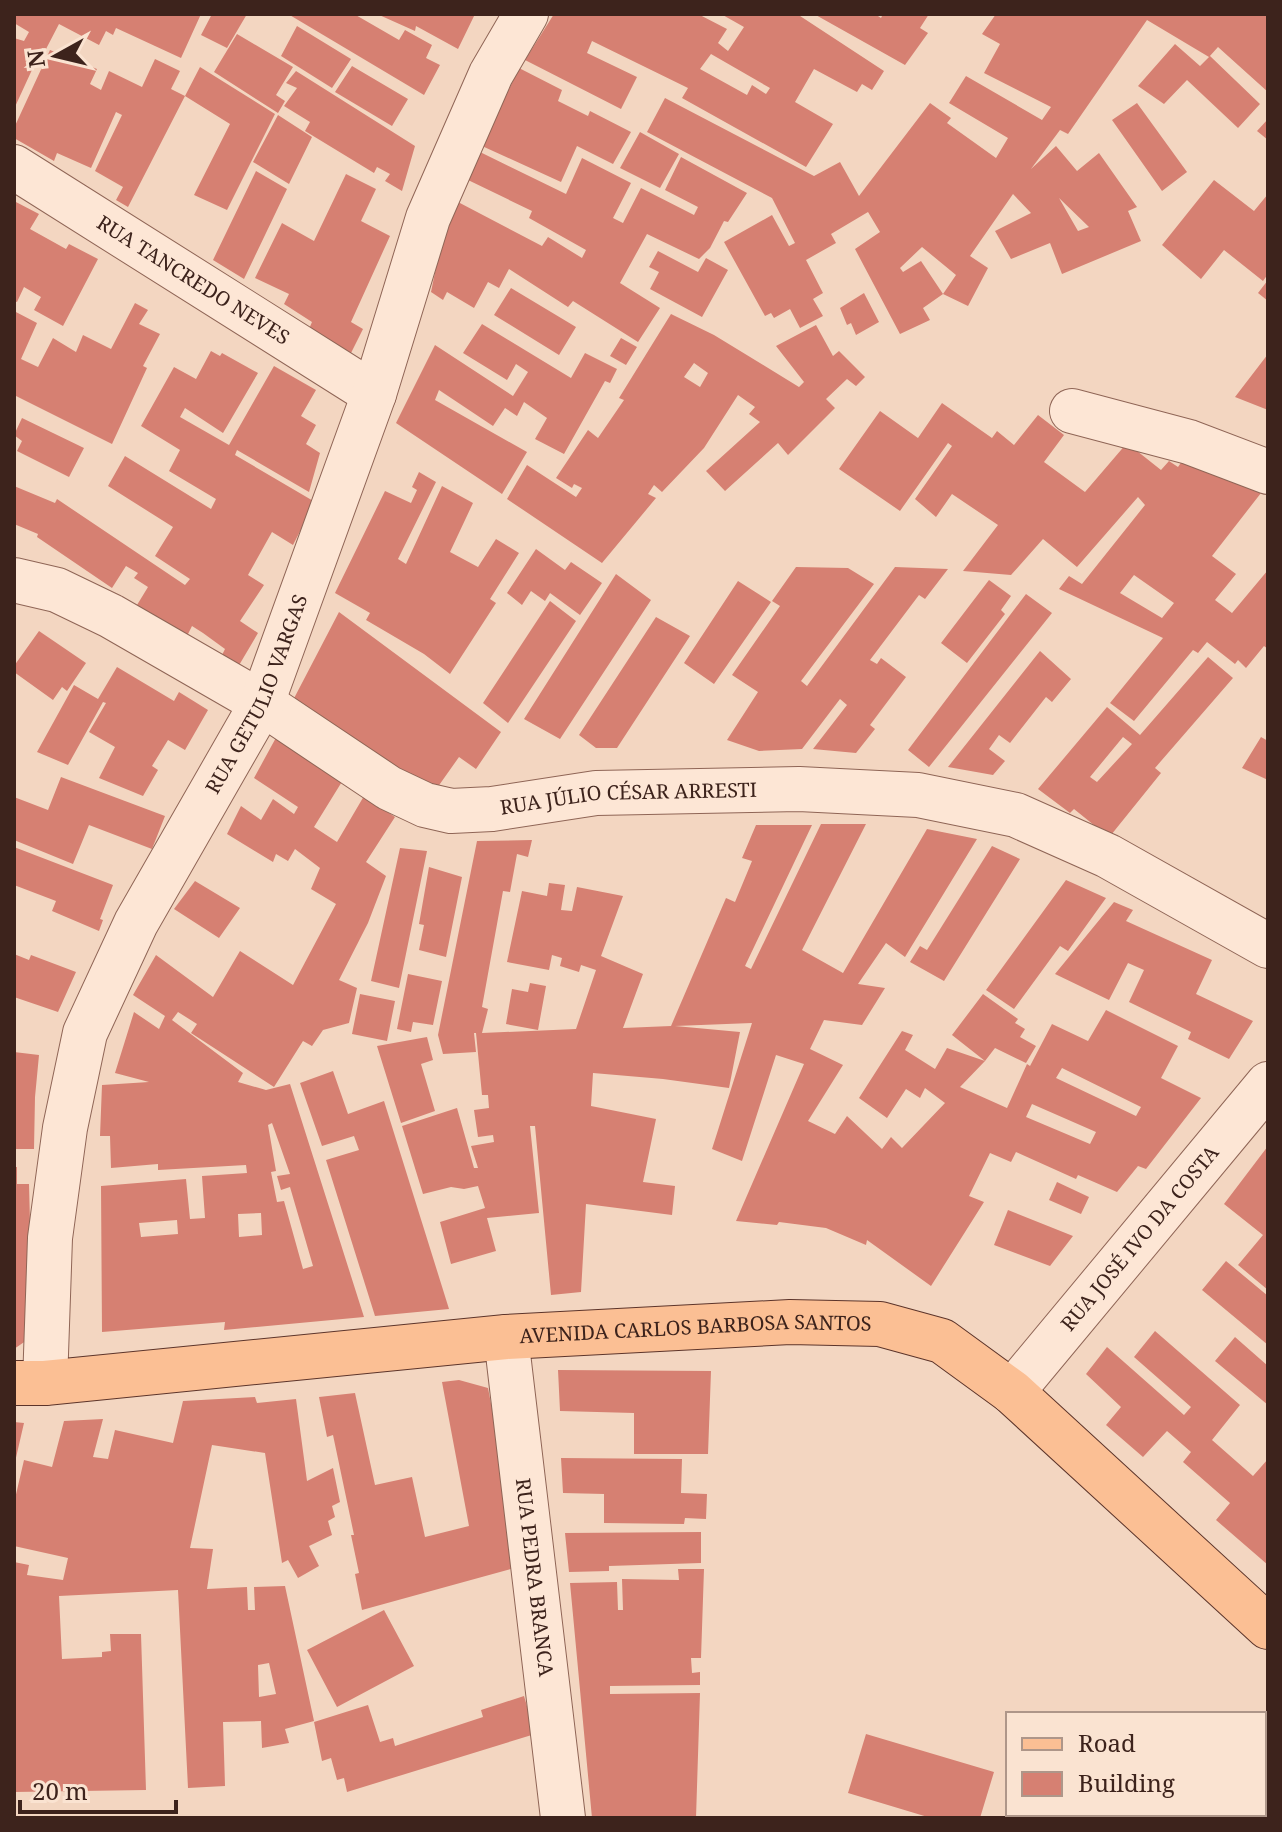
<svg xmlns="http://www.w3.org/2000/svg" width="1282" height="1832" font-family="'Noto Serif',serif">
	<rect width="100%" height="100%" fill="#f3d6c1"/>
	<path fill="#d68072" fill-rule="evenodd" d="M14 14H201L181 58 116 28 113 35 106 31 99 45 59 24 46 49 42 48 14 109V38L24 41 29 32 14 23Z
		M212 14H247L227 48 201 35Z
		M288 14H354L399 40 405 30 432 45 426 58 440 65 424 95Z
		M377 14H475L458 49 416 26 415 31Z
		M554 14H698L727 29 718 43 728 51 744 27 721 14H797L884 71 872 90 862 84 857 92 814 69 795 102 833 124 806 167 682 98 688 88 592 41 587 53 637 77 621 109 525 60ZM711 54 770 88 766 94 752 85 747 95 700 69Z
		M814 14H875L881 18 883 14H929L920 28 928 33 905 65Z
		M996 14H1268V92L1218 47 1209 57 1147 20 1068 134 1060 130 1031 169 1056 146 1077 171 1099 153 1137 207 1128 211 1141 241 1062 274 1050 243 1011 259 995 231 1031 213 1013 194 970 256 988 268 968 306 943 294 956 275 922 247 900 268 903 272 921 261 943 294 923 308 930 320 900 334 855 249 880 232 868 212 831 234 836 243 806 260 823 293 813 299 823 316 800 328 790 309 774 318 771 313 765 316 724 242 772 215 789 246 795 243 772 198 647 132 665 98 814 176 840 162 859 196 930 103 951 118 947 123 996 158 1008 138 949 103 966 76 1042 120 1051 107 984 73 1000 44 982 34ZM1059 198 1089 227 1078 231Z
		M297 26 351 59 332 88 281 56Z
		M237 34 293 67 276 95 285 101 278 113 214 72Z
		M1175 44 1200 66 1210 56 1260 104 1238 128 1187 80 1164 104 1138 86Z
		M50 50 97 69 90 84 101 90 109 71 142 87 155 59 180 71 171 89 185 96 200 67 275 114 227 210 194 195 230 124 185 96 128 207 116 200 123 187 95 171 122 115 116 112 91 168 57 153 54 161 14 138V128Z
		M352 66 408 99 392 126 335 92Z
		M519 68 562 90 558 101 588 116 590 111 631 132 613 164 577 146 561 182 482 146Z
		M296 71 415 146 402 191 385 181 390 174 377 167 374 173 305 131 310 122 284 106 297 88 286 83Z
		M1137 103 1187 172 1162 191 1112 120Z
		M278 115 312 137 289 184 253 162Z
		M1268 119V140L1257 131Z
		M640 132 679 154 660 188 620 168Z
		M480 152 566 194 582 158 631 183 613 218 623 223 641 188 694 215 698 207 665 190 681 157 747 193 728 222 724 221 710 248 699 259 647 234 620 283 660 308 638 342 573 301 568 307 509 269 499 288 488 282 474 308 447 292 443 300 431 292 439 253 458 202 542 246 548 237 582 258 586 250 529 218 532 211 468 180Z
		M256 171 287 189 244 279 213 260Z
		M346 174 376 189 361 221 390 236 351 322 363 329 351 353 309 329 312 322 284 304 289 294 255 278 282 223 314 241Z
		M1214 180 1254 211 1268 194V274L1263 281 1224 250 1201 279 1162 245Z
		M14 201 39 214 30 229 66 249 69 244 98 259 63 326 34 310 41 297 24 287 17 302 14 301Z
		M658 251 698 272 706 258 728 270 702 317 650 289 659 272 649 267Z
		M1268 280V301L1258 293Z
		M511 288 576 327 559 355 494 315Z
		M864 293 879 322 856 335 851 323 847 325 840 308Z
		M135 303 148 310 139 324 160 334 143 366 147 368 112 444 14 395V311L37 323 21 359 38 367 53 338 76 352 83 335 111 349Z
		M671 314 714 335 799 387 804 382 776 346 816 325 833 356 839 351 865 377 856 386 847 379 826 399 835 408 788 455 778 443 725 491 706 471 760 422 749 414 755 407 738 395 704 448 662 492 654 485 648 494 656 498 602 563 507 499 527 465 576 497 582 488 574 484 572 488 556 478 588 430 598 438 624 400 619 398ZM694 363 708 373 700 387 684 377Z
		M482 324 571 378 585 353 617 369 610 383 605 381 564 454 535 439 547 418 524 402 517 416 505 408 493 426 439 390 435 400 527 452 502 494 396 423 435 345 513 396 528 372 516 364 507 380 463 353Z
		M621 338 637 347 626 365 610 356Z
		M211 351 220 356 222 353 258 373 223 433 185 408 180 417 229 445 274 366 316 390 301 416 316 425 306 444 320 453 309 492 237 450 235 455 315 502 293 545 272 532 248 575 264 585 240 621 258 633 235 672 219 661 225 649 203 633 192 626 186 638 137 605 148 587 134 578 138 573 126 566 112 588 37 537 38 534 14 524V486L55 503 57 499 185 585 190 579 155 556 173 527 108 486 125 456 211 509 216 499 169 471 180 450 141 426 174 367 196 379Z
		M1268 354V410L1235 397Z
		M942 403 992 438 997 431 1014 445 1038 415 1064 435 1044 462 1085 492 1127 443 1161 470 1169 461 1178 467 1189 451 1261 493 1212 556 1236 574 1215 600 1232 613 1268 570V649L1264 646 1246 668 1238 660 1235 664 1207 642 1198 653 1193 650 1134 721 1110 703 1163 638 1059 589 1069 576 1082 584 1145 505 1138 497 1077 567 1043 539 1011 575 963 571 998 525 952 494 936 517 915 499 952 446 948 443 900 511 839 469 880 411 918 438ZM1134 575 1174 603 1162 618 1120 593Z
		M22 418 84 448 69 477 17 451 22 441 14 435Z
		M419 472 436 482 398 559 406 564 442 486 473 503 450 552 478 567 496 539 519 553 490 599 496 603 450 674 424 654 366 620 370 613 335 593 385 491 411 503 417 490 412 487Z
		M536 549 565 570 571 562 602 583 580 615 550 593 545 601 531 591 522 605 507 593Z
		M796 567 848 568 874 584 801 681 807 686 895 567 948 569 925 599 919 595 870 660 877 664 881 658 906 677 870 725 875 729 856 753 813 749 847 705 840 699 802 749 759 751 727 740 758 692 732 675 780 606 772 601Z
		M616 574 651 600 560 739 524 719Z
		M989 580 1011 596 1001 610 1005 614 967 663 941 643Z
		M738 581 771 602 714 684 684 663Z
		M1026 594 1052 613 929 767 908 750Z
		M550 601 576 621 508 723 483 703Z
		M339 612 501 732 476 769 459 757 430 798 290 706Z
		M656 617 690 636 617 748H596L579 735Z
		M39 631 86 663 67 691 62 687 53 700 14 672V666Z
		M1040 651 1071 679 1052 702 1046 697 1010 743 999 735 989 749 1005 761 993 775 948 767Z
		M1208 657 1233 678 1155 768 1161 773 1111 835 1100 830 1074 809 1070 813 1038 789 1107 707 1140 735ZM1123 737 1132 744 1097 782 1090 777Z
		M117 667 174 701 179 692 208 710 185 750 168 740 152 766 158 770 143 796 99 778 115 747 89 732 106 703 103 702 68 765 37 752 74 685 98 699Z
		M278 734 343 780 314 827 337 842 364 796 395 817 366 862 386 876 368 923 339 980 357 988 349 1023 323 1030 312 1046 303 1041 274 1087 191 1033 197 1024 178 1012 172 1020 243 1073 238 1082 266 1090 290 1084 364 1317 224 1330 225 1322 102 1332 101 1186 186 1179 190 1219 205 1218 202 1176 247 1173 246 1165 158 1170V1164L111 1168 110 1136H100L102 1085 149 1082 115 1073 134 1012 159 1029 165 1016 133 995 156 955 213 997 240 951 293 985 336 904 311 889 320 868 295 849 288 861 276 854 273 862 227 834 241 806 261 820 273 799 294 814 298 807 254 778ZM272 1123 290 1174 277 1176 281 1190 290 1187 313 1266 303 1269 284 1201 277 1202 271 1172 276 1171 268 1125ZM261 1213 262 1235 239 1237 238 1214ZM177 1220 178 1234 141 1237 139 1223Z
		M1261 737 1268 741V780L1242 768Z
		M61 777 165 816 152 849 89 825 73 864 14 840V797L48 810Z
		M821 824H866L802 950 843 973 927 829 977 839 905 957 886 943 858 984 885 988 862 1025 824 1020 810 1049 843 1065 808 1121 835 1134 847 1116 882 1149 891 1137 902 1148 945 1103 925 1088 920 1098 906 1089 887 1118 859 1098 902 1031 913 1035 905 1050 935 1069 947 1048 985 1061 952 1035 983 994 1018 1019 1015 1023 1025 1029 1020 1037 1036 1046 1026 1063 995 1048 985 1061 960 1087 1007 1108 1027 1064 1030 1066 1052 1024 1088 1041 1106 1010 1178 1046 1161 1078 1201 1098 1146 1169 1138 1166 1117 1192 1078 1175 1076 1179 1016 1152 1011 1162 990 1153 969 1196 984 1202 931 1286 867 1240 866 1245 826 1228 779 1222 777 1225 736 1221 804 1064 776 1055 742 1161 712 1149 752 1023 675 1026 740 1032 729 1088 663 1079 593 1073 591 1106 656 1119 643 1182 675 1186 672 1215 586 1204 581 1292 551 1295 535 1126H530L539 1213 487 1218 496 1251 451 1264 440 1222 485 1208 478 1186 464 1189 451 1187 423 1194 402 1126 457 1108 474 1168H478L471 1146 494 1142 493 1135 478 1137 474 1110 489 1108 488 1095H482L476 1033H474L476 1052 443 1054 438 1035 477 841 532 840 528 857 517 854 510 892 503 891 482 1007 488 1009 482 1033 576 1029 596 970 581 965 579 972 560 966 562 958 552 955 549 970 507 962 522 891 547 896 549 883 565 885 561 910 572 911 577 887 623 896 601 956 643 974 623 1028 671 1026 726 898 735 902 752 861 742 858 756 825H812L745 966 751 969ZM1062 1068 1141 1107 1136 1116 1056 1078ZM1032 1104 1096 1132 1090 1144 1026 1117Z
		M992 846 1020 859 944 981 910 962 920 946 927 950Z
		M14 847 113 885 100 919 103 920 99 931 52 911 56 901 14 885Z
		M400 848 427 851 399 988 371 981Z
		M429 867 462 877 446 957 419 950 424 925 419 924Z
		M1066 880 1106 898 1068 951 1060 946 1014 1009 986 990Z
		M195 881 240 908 219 938 174 909Z
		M1114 902 1133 910 1126 921 1212 960 1196 994 1253 1021 1229 1059 1188 1039 1191 1032 1129 1002 1144 970 1128 963 1109 1000 1055 974Z
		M14 954 29 960 31 955 76 972 58 1012 14 997Z
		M408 974 442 981 433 1025 413 1022 411 1032 397 1029Z
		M530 983 546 986 538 1030 506 1024 512 989 528 992Z
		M360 994 395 1001 387 1041 352 1034Z
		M427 1037 433 1060 421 1064 435 1111 401 1123 377 1046Z
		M14 1052 39 1055 35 1097 34 1149H14Z
		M333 1071 348 1114 384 1101 449 1309 375 1316 326 1160 359 1150 354 1136 322 1146 300 1083Z
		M1268 1146V1290L1238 1265 1263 1235 1224 1204Z
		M14 1167H17V1184H29L33 1336 14 1349Z
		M1057 1182 1089 1197 1081 1214 1049 1200Z
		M1008 1210 1073 1236 1050 1266 994 1245Z
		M1226 1261 1268 1296V1345L1202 1290Z
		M1155 1331 1240 1405 1212 1440 1253 1476 1268 1459V1565L1216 1520 1230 1503 1183 1462 1191 1452 1167 1431 1143 1457 1106 1425 1121 1407 1086 1374 1107 1347 1184 1415 1191 1407 1134 1357Z
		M1235 1337 1268 1366V1405L1215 1361Z
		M558 1370 711 1371 708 1454H634V1413L560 1411Z
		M459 1380 488 1388 522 1566 362 1610 355 1574 359 1573 351 1535H354L333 1435 327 1437 319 1397 355 1393 375 1485 412 1477 425 1537 469 1526 442 1382Z
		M255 1397 257 1403 296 1399 307 1481 333 1468 340 1502 332 1506 335 1517 328 1521 332 1535 309 1546 319 1566 298 1578 288 1560 282 1563 265 1453 212 1445 190 1548 213 1549 207 1589 247 1587 248 1610H255L254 1587 285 1586 314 1721 285 1729 289 1743 262 1748 261 1721 223 1722 225 1786 188 1788 178 1590 59 1596 62 1659 102 1657V1652L111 1651 110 1634H141L146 1790 14 1792V1562L29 1565 27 1575 63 1580 68 1558 14 1546V1503L24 1460 52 1467 64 1421 103 1419 93 1457 108 1459 115 1430 173 1443 183 1401ZM269 1663 276 1694 259 1697 258 1665Z
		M14 1422 24 1423 15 1462 14 1461Z
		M561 1458 682 1459 681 1493 707 1494 706 1519 685 1518 684 1524 604 1523V1494L563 1493Z
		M701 1532V1563L609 1566V1571L569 1572 565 1533Z
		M678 1569H704L701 1658H691L692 1673 700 1672V1685L610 1686V1694L700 1693 696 1818H592L570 1583 617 1582 618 1610H623L622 1579 679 1580Z
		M384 1610 414 1666 337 1707 307 1650Z
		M524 1696 535 1734 347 1792 344 1778 337 1780 331 1758 322 1761 314 1722 368 1705 380 1742 393 1738 395 1746 483 1717 481 1710Z
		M866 1734 994 1772 980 1818H931L848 1793Z
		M1072 1814H1122L1124 1815 1123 1818H1070Z"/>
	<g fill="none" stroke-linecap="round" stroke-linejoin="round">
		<defs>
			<g id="minor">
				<path id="s1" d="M14 167 374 394"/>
				<path d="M1072 411 1189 442 1268 472"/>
				<path id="s2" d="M14 580 57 590 111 616 262 703 389 788 425 805 451 811 492 809 596 793 799 789 918 795 1016 815 1108 856 1268 946"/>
				<path id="s3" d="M506 1337 563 1818"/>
				<path id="s4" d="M45 1383 50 1238 65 1128 85 1033 136 923 262 703 374 394 428 218 491 74 526 14"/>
				<path id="s5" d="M1012 1392 1268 1084"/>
			</g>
			<g id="major">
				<path id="s6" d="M14 1383H45L506 1337 790 1322 880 1324 942 1341 1012 1392 1268 1627"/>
			</g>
		</defs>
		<use href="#minor" stroke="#8f6556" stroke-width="46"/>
		<use href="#major" stroke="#5c342a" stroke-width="46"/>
		<use href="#minor" stroke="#fde6d5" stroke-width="44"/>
		<use href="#major" stroke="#fbbf94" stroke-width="44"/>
	</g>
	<g text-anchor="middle" stroke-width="8" stroke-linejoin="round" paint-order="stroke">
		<g font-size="20" fill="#3d231c" stroke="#fae3d1">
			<text dy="7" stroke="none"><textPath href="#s1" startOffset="212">RUA TANCREDO NEVES</textPath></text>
			<text dy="7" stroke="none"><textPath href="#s4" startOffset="734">RUA GETULIO VARGAS</textPath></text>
			<text dy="7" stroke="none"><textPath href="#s2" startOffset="676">RUA JÚLIO CÉSAR ARRESTI</textPath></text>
			<text dy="7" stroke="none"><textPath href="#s5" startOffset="200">RUA JOSÉ IVO DA COSTA</textPath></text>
			<text dy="7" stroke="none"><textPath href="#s6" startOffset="684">AVENIDA CARLOS BARBOSA SANTOS</textPath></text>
			<text dy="7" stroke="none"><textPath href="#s3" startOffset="242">RUA PEDRA BRANCA</textPath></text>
		</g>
	</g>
	<rect width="1282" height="1832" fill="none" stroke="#3d231c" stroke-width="32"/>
	<rect x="1006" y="1712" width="260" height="104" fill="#fae3d1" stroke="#ae9689" stroke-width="2"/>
	<rect x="1022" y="1738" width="40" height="12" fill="#fbbf94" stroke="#ae9689" stroke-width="2"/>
	<text x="1078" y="1752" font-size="24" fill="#3d231c">Road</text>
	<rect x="1022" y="1772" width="40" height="24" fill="#d68072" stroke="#ae9689" stroke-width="2"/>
	<text x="1078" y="1792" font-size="24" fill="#3d231c">Building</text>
	<g transform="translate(56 56) rotate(262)" stroke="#fae3d1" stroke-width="6" paint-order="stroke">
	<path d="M0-6L14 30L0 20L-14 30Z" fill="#3d231c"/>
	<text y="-12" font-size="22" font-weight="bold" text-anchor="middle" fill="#3d231c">N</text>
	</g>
	<path d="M20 1800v12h156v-12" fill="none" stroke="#3d231c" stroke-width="4"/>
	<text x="32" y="1800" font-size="24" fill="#3d231c" stroke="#fae3d1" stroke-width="6" paint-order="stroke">20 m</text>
</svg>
